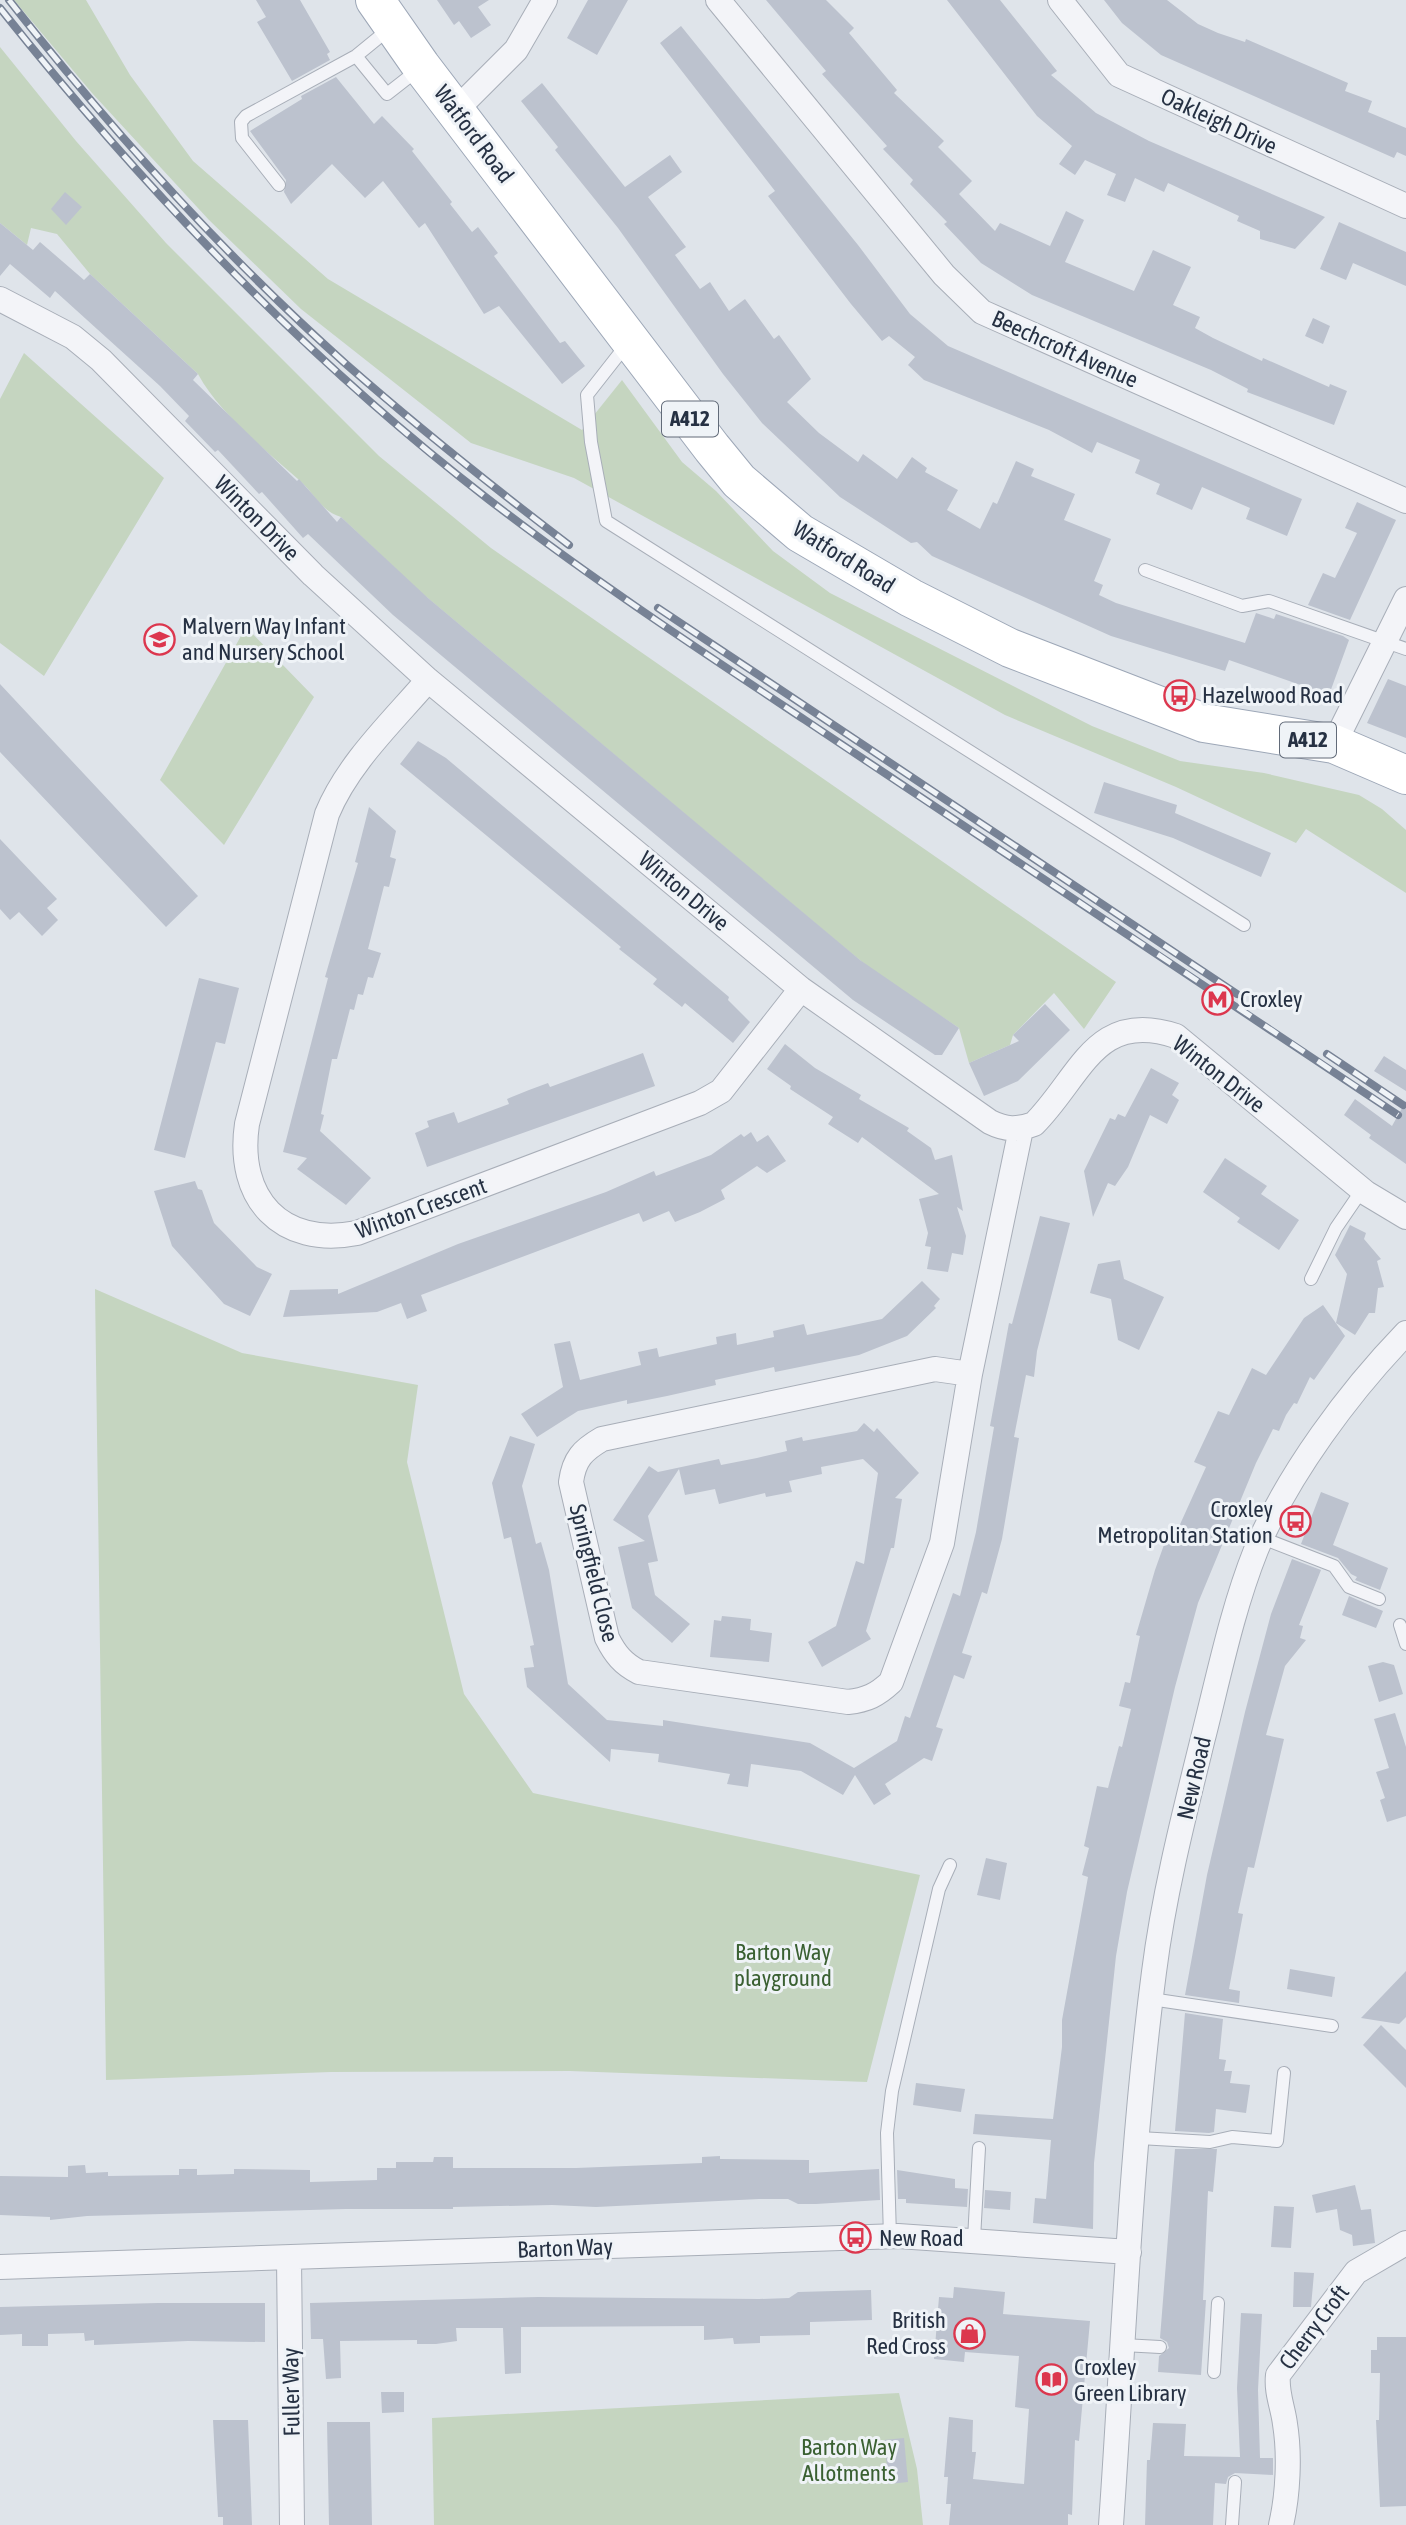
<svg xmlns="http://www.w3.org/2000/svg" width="1406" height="2525" font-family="'Asap Condensed',sans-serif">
	<rect width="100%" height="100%" fill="#dfe4ea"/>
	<path fill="#c5d5c0" d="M14 0H86L130 75 193 161 328 279 582 430 622 380 682 462 716 491 773 551 830 593 1092 726 1180 761 1264 773 1359 795 1382 809 1406 830V893L1306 829 1296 843 1176 787 1005 715 574 478 471 443 301 309 209 220 92 93Z
		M0 47 76 141 166 243 379 456 491 548 1116 982 1084 1029 1054 993 1013 1035 1010 1045 969 1063 959 1028 876 973 840 944 417 589 341 517C320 511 314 492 298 479 265 450 219 413 198 374L90 274 57 234 31 228 27 245 0 223Z
		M24 353 164 478 44 676 0 643V399Z
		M246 627 314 697 224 845 160 780Z
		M95 1289 242 1353 418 1385 407 1462 464 1694 533 1793 920 1875 867 2082 570 2071 331 2072 106 2080Z
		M899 2393 917 2469 923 2525H434L432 2418Z"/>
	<path fill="#bcc2ce" d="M256 0H300L330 52 327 54 330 60 292 81 257 22 266 17Z
		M437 0H489L478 7 491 25 471 38 459 21 454 25Z
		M588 0H628L597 55 567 38Z
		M766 0H826L854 28 849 33 897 90 894 93 944 141 938 147 972 181 959 194 995 231 1000 223 1050 246 1066 211 1084 220 1065 262 1134 291 1153 250 1191 267 1173 305 1200 317 1195 328 1213 338 1262 361 1263 358 1329 387 1330 384 1347 391 1334 425 1247 392 1248 389 1211 370 1032 295 981 263 944 224 947 222 910 184 913 180 883 149 887 146 822 74 826 71Z
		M947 0H1000L1057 71 1051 75 1096 113 1149 141 1325 217 1295 249 1260 239V231L1237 221 1239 216 1168 183 1164 192 1135 178 1125 202 1107 195 1116 174 1085 160 1075 175 1059 164 1072 146 1037 116Z
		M1104 0H1167L1198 24 1218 33 1245 42 1246 39 1348 83 1345 91 1372 101 1368 112 1406 128V156L1397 152 1394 158 1161 55 1122 23Z
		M681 26 858 245 910 314 948 346 1302 499 1287 536 1246 519 1250 508 1202 487 1192 510 1156 494 1160 484 1135 473 1140 460 1097 442 1092 453 1049 430 924 380 908 365 915 357 889 336 882 341 851 304 768 196 775 191 660 43Z
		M336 77 374 124 382 116 414 149 412 151 452 202 450 204 472 232 478 227 498 253 494 256 560 343 565 341 585 366 562 384 499 306 484 314 425 223 419 228 383 181 365 198 332 164 291 204 284 192 286 180 250 131 302 99 301 96Z
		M542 83 625 187 670 155 682 172 648 197 686 247 675 255 700 289 710 282 729 311 745 299 774 339 779 335 811 379 787 402 819 433 858 462 863 454 897 479 912 457 927 468 925 472 958 490 947 510 980 529 993 502 997 504 1016 461 1034 469 1031 476 1075 494 1064 520 1111 539 1094 581 1103 585 1099 595 1116 603 1245 643 1256 613 1274 619 1276 614 1343 636 1349 640 1329 695 1229 660 1225 671 1111 636 932 556 917 542 911 543 840 497 762 423 723 374 618 228 555 150 558 147 521 101Z
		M65 192 82 207 66 225 51 209Z
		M1339 222 1406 252V286L1353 263 1346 280 1320 269Z
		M0 223 33 250 40 242 84 280 90 274 198 374 193 380 297 481 299 479 337 522 341 517 428 598 860 960 959 1028 942 1055H935L853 1000 393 615 308 534 303 538 262 492 259 494 218 450 215 452 185 421 189 416 160 386 55 291 50 298 10 264 0 276Z
		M1313 318 1330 326 1323 344 1305 336Z
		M1357 502 1396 520 1350 620 1308 605 1323 573 1335 578 1357 533 1345 528Z
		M1388 679 1406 686V738L1367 723Z
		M0 684 198 896 166 927 0 752Z
		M418 741 446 758 729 997 728 1000 750 1022 733 1043 685 1003 682 1007 653 984 657 979 619 949 621 947 400 764Z
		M1104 782 1177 805 1175 813 1271 853 1261 877 1173 838 1094 813Z
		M369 807 396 831 390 857 396 859 389 887 384 886 368 949 381 953 373 978 368 977 363 995 358 994 354 1010 350 1009 337 1059H332L321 1114 324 1115 320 1131 371 1178 346 1205 297 1169 307 1158 283 1152 328 978 325 977 358 863 355 862Z
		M0 839 57 899 47 908 58 920 42 936 19 912 10 920 0 909Z
		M199 978 239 988 225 1044 216 1042 185 1158 154 1150Z
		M1045 1004 1070 1030 1018 1081 984 1096 969 1063 1019 1041 1013 1035Z
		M785 1044 815 1068 861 1095 859 1099 909 1128 907 1131 931 1148 935 1160 952 1155 963 1211 957 1207 966 1236 963 1255 952 1253 948 1272 927 1269 931 1247 925 1246 928 1233 919 1199 939 1194 862 1137 858 1143 828 1124 833 1117 790 1089 791 1086 767 1069Z
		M643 1053 655 1086 427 1167 415 1133 429 1127 427 1121 454 1112 458 1123 509 1104 507 1099 529 1090 548 1083 550 1087Z
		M1384 1056 1406 1070V1091L1374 1071Z
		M1151 1068 1179 1083 1172 1095 1179 1100 1167 1124 1150 1115 1128 1167 1115 1186 1108 1183 1093 1217 1084 1171 1110 1118 1115 1120 1118 1114 1125 1117Z
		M1355 1099 1392 1126 1406 1101V1164L1369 1138 1371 1135 1344 1115Z
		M751 1132 757 1142 768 1135 786 1161 767 1173 757 1166 721 1190 725 1199 700 1212 675 1222 669 1211 643 1222 639 1213 421 1295 427 1311 407 1319 401 1303 377 1312 283 1317 290 1290 338 1289V1294L458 1244 606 1192 654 1171 656 1176 711 1155 741 1134 744 1137Z
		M1225 1158 1267 1186 1261 1194 1299 1220 1279 1250 1237 1222 1240 1218 1203 1192Z
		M195 1181 198 1189 202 1190 214 1223 257 1267 272 1274 250 1316 224 1304 172 1246 154 1191Z
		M1040 1216 1070 1223 1037 1351 1034 1377 1026 1375 1014 1437 1019 1438 1002 1539 987 1594 982 1592 962 1653 972 1656 964 1679 954 1675 936 1727 943 1729 932 1761 924 1758 885 1784 891 1794 874 1805 855 1775 843 1795 801 1771 751 1764 748 1787 727 1784 730 1774 658 1762 659 1754 611 1749 610 1762 527 1687 524 1668 534 1667 530 1646 534 1645 511 1537 504 1539 492 1483 510 1436 535 1444 522 1486 536 1544 541 1542 549 1570 568 1684 607 1720 663 1726V1720L810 1743 854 1768 897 1741 905 1716 910 1718 953 1593 960 1596 976 1532 994 1427 990 1426 1009 1323 1012 1324Z
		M1350 1225 1366 1233 1364 1239 1381 1259 1377 1261 1384 1287 1378 1288 1375 1313H1369L1355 1335 1336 1323 1347 1274 1335 1255Z
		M1120 1260 1124 1279 1164 1297 1139 1350 1118 1340 1111 1299 1090 1293 1098 1264Z
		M922 1281 940 1299 934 1306 936 1308 907 1336 859 1355 775 1372 774 1367 715 1380 716 1385 667 1396 627 1404V1400L578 1411 537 1437 521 1414 563 1387 554 1344 570 1341 580 1380 641 1365 638 1352 657 1348 659 1357 717 1344 716 1337 736 1333 737 1345 774 1337 773 1331 804 1324 807 1335 882 1319Z
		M1323 1305 1345 1336 1314 1380 1310 1377 1297 1404 1294 1403 1286 1415 1279 1431 1273 1429 1256 1463 1198 1603 1175 1687 1127 1892 1116 1956 1094 2163 1093 2229 1033 2223 1035 2198 1046 2199 1051 2140 973 2134 975 2114 1053 2119 1062 2047V2020L1088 1877 1082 1875 1089 1848 1084 1846 1097 1786 1108 1788 1119 1746 1122 1747 1131 1709 1119 1706 1125 1682 1130 1683 1140 1636 1136 1635 1155 1570 1170 1528 1177 1531 1206 1467 1194 1462 1218 1411 1229 1415 1252 1368 1266 1375 1304 1318Z
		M864 1423 874 1432 877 1428 919 1473 895 1498 902 1499 894 1548H891L866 1631 871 1639 822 1667 808 1642 836 1626 856 1561 864 1564 878 1473 863 1459 821 1467 822 1474 789 1481 792 1492 766 1497 765 1493 719 1504 715 1489 685 1495 679 1469 648 1516 658 1561 648 1563 655 1595 690 1624 672 1643 632 1608 618 1547 645 1541 613 1520 649 1466 658 1472 719 1459 721 1465 757 1458 787 1451 785 1441 802 1437 803 1441 857 1431Z
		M1321 1492 1349 1503 1333 1545 1388 1568 1380 1590 1355 1580 1357 1577 1351 1574 1338 1558 1301 1544Z
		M1292 1559 1321 1570 1299 1625 1303 1626 1300 1638 1306 1640 1285 1666 1266 1735 1284 1739 1254 1868 1248 1867 1238 1913 1243 1914 1229 1989 1240 1991 1239 2003 1185 1995 1207 1875 1245 1712 1271 1614Z
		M1349 1596 1383 1611 1376 1628 1342 1615Z
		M722 1616 751 1619 750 1630 772 1633 769 1662 710 1657 714 1620 721 1621Z
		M1383 1662 1394 1665 1403 1694 1379 1702 1368 1666Z
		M1395 1713 1406 1747V1816L1387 1822 1380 1800 1385 1798 1376 1772 1389 1768 1374 1719Z
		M986 1858 1007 1863 1000 1900 977 1895Z
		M1290 1969 1335 1977 1332 1997 1287 1989Z
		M1406 1971V2017L1399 2024 1361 2018Z
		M1185 2013 1223 2019 1219 2059 1226 2060 1224 2071H1232L1230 2083 1250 2085 1246 2113 1216 2109 1214 2132 1209 2133 1175 2131Z
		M1381 2025 1406 2050V2088L1363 2045Z
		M916 2083 965 2089 961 2112 913 2105Z
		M1175 2149H1217L1213 2192 1208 2191 1203 2300H1206L1201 2375 1158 2372 1159 2356 1169 2348 1167 2342 1160 2338Z
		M720 2156V2159L809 2160V2173L879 2169 880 2200 816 2204H798L788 2199H759L596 2207 552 2205 453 2207V2209H346L87 2216 50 2220V2217L0 2215V2176L68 2177V2166L85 2165 86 2173 108 2172V2176L179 2175V2169H197V2175L234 2174V2169L310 2170V2182L377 2180V2168H396V2162H433L434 2157H453V2168H576L702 2163V2157Z
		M897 2170 955 2179V2188L968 2189 967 2207 906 2203V2199H898Z
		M1355 2185 1361 2210 1371 2209 1375 2243 1353 2246 1352 2235 1340 2230 1337 2209 1316 2213 1312 2195Z
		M985 2190 1011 2192 1010 2210 984 2208Z
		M1274 2206 1294 2207 1291 2248 1271 2247Z
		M1294 2272 1314 2273 1311 2307H1293Z
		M954 2287 1005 2292 1003 2314 1090 2321 1079 2441 1075 2440 1072 2515 1068 2514V2525H949L951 2504H946L948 2477H944L949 2417 973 2420 972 2452H976L973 2479 1024 2484 1029 2409 1015 2407 1019 2356 965 2352 964 2362 934 2359 939 2297 953 2298Z
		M871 2290 872 2320 810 2322V2335L760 2336V2343L734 2344 733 2338 704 2340V2326L521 2327V2373L505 2374 503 2328H456L457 2341 436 2344H417V2340L340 2341 341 2378 326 2379 323 2339H311L310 2303 538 2297 759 2299 789 2298 798 2292Z
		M158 2303H265V2342L188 2341 94 2345V2340L85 2341 84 2333 48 2334V2346H22V2334L0 2335V2307Z
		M1241 2313 1262 2314 1258 2390 1260 2458H1273V2475L1235 2473 1228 2477 1226 2484 1215 2483 1213 2525H1145L1147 2460H1150L1153 2423 1186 2424 1184 2456 1240 2457 1237 2388Z
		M1377 2337H1406V2506L1380 2507 1376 2420H1379L1380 2373H1371V2350H1377Z
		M381 2392H404V2412L382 2413Z
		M213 2420H248L252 2525H223V2517H218Z
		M327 2422H370L372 2525H329Z
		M904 2438 908 2482 889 2484 884 2440Z"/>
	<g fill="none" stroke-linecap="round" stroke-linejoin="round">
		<defs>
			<path id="service" d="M356 56 387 94 419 69
				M279 185 242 138 241 122 246 116 356 56 389 29
				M627 344 587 395 591 442 606 521 1244 925
				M1145 570 1242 606 1269 601 1406 649
				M1311 1279 1336 1228 1362 1190
				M1262 1538 1334 1566 1349 1587 1379 1599
				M1400 1625 1406 1644
				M1151 1999 1332 2026
				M1139 2138 1210 2142 1232 2137 1277 2141 1284 2073
				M890 2237 887 2133 892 2091 939 1889 950 1865
				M974 2239 979 2148
				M1123 2345 1160 2347
				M1214 2372 1218 2303
				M1232 2525 1235 2482"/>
			<path id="minor" d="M718 0 944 275 982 312 1406 501
				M1060 0 1119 75 1406 206
				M457 109 516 50 545 0
				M0 299 73 337 101 360 313 575 428 680 801 989 990 1122C1006 1130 1017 1130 1034 1124 1081 1077 1095 1009 1176 1036L1366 1193 1406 1217
				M428 680C393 721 348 763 327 814L247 1124C236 1198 281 1248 357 1233L700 1103 721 1091 801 989
				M1334 744 1406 599
				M970 1374 935 1369 602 1439C583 1450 574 1459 571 1482L607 1638C615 1654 623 1664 639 1672L848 1702C867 1700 877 1695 891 1682L942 1543 970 1374 1021 1129
				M289 2258 292 2525
				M0 2267 898 2236 1129 2252
				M1111 2525C1124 2341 1130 2155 1154 1972 1164 1893 1184 1815 1203 1738 1219 1675 1232 1610 1256 1550 1288 1474 1349 1392 1406 1333
				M1281 2525C1288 2495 1290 2455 1285 2424 1283 2407 1276 2393 1278 2375L1356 2272 1406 2243"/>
			<path id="primary" d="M375 0 421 66 712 448 739 481 800 533 911 598 1010 648 1204 723 1334 744 1406 775"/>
		</defs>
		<use href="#service" stroke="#a8aeb8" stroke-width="14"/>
		<use href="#minor" stroke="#a8aeb8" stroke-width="26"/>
		<use href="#primary" stroke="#9da7b7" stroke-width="40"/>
		<use href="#service" stroke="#f3f4f8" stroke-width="12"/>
		<use href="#minor" stroke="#f3f4f8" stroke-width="24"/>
		<use href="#primary" stroke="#fff" stroke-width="38"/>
		<defs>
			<path id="rail" d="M9 0C111 130 224 255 347 365 419 428 493 487 569 545
				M0 8C143 188 305 358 488 499 590 578 698 649 805 720 1002 852 1201 982 1398 1115
				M658 608 1237 994
				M1327 1054 1403 1105"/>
		</defs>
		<use href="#rail" stroke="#778295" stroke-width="8"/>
		<use href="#rail" stroke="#eff3f7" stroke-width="5" stroke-dasharray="16" stroke-linecap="butt"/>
	</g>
	<defs>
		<symbol id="school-ring" viewBox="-11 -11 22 22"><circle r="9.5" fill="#eff3f7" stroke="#dc374e" stroke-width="1.5"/><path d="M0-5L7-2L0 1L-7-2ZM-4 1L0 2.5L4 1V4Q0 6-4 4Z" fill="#dc374e"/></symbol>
		<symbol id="bus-ring" viewBox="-11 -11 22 22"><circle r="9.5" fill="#eff3f7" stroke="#dc374e" stroke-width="1.5"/><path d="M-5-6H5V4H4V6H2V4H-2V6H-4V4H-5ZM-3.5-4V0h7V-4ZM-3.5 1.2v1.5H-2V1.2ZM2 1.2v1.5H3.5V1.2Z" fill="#dc374e"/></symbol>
		<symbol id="metro-ring" viewBox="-11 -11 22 22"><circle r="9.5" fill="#eff3f7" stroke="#dc374e" stroke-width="1.5"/><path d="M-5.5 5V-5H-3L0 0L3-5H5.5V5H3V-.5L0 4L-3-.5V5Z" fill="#dc374e"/></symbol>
		<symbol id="shop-ring" viewBox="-11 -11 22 22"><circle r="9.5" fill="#eff3f7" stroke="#dc374e" stroke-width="1.5"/><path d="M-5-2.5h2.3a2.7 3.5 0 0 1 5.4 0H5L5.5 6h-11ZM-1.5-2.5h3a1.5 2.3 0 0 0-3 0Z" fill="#dc374e"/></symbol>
		<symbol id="library-ring" viewBox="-11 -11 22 22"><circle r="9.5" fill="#eff3f7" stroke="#dc374e" stroke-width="1.5"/><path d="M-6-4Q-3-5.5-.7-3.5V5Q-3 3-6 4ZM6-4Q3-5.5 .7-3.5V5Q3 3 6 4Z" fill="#dc374e"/></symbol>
	</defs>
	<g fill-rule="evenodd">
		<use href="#school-ring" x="142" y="622" width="35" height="35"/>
		<use href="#bus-ring" x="1162" y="678" width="35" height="35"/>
		<use href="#metro-ring" x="1200" y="982" width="35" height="35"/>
		<use href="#bus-ring" x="1278" y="1504" width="35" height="35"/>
		<use href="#bus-ring" x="838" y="2220" width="35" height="35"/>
		<use href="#shop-ring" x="952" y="2316" width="35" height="35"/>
		<use href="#library-ring" x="1034" y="2362" width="35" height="35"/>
	</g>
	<g text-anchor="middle" stroke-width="6" stroke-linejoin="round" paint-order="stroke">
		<g fill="#eff3f7" stroke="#626b79" stroke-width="2">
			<rect x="662" y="401.5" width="56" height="35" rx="5"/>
			<rect x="1280" y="722.5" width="56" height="35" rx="5"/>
		</g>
		<g font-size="21" font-weight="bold" fill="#263143">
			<text x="690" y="426">A412</text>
			<text x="1308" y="747">A412</text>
		</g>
		<g font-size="23" fill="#263143" stroke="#eff3f7">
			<text transform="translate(1219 121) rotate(25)" y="8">Oakleigh Drive</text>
			<text transform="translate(474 134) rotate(53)" y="8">Watford Road</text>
			<text transform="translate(1065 349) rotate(24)" y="8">Beechcroft Avenue</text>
			<text transform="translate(257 518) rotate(45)" y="8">Winton Drive</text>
			<text transform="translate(844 557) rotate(32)" y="8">Watford Road</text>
			<text transform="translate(684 891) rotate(40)" y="8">Winton Drive</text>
			<text transform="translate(1219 1074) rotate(38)" y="8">Winton Drive</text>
			<text transform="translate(421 1208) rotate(-20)" y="8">Winton Crescent</text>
			<text transform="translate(594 1573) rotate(76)" y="8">Springfield Close</text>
			<text transform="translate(1194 1778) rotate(-77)" y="8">New Road</text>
			<text transform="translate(565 2248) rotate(-2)" y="8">Barton Way</text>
			<text transform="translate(1314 2327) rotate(-53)" y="8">Cherry Croft</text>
			<text transform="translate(291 2392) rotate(-91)" y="8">Fuller Way</text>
		</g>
		<g font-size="23" fill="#263143" stroke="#eff3f7" text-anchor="start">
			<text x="182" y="634">Malvern Way Infant<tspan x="182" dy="26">and Nursery School</tspan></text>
			<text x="1202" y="703">Hazelwood Road</text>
			<text x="1240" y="1007">Croxley</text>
			<text x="1273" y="1517" text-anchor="end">Croxley<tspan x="1273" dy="26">Metropolitan Station</tspan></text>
			<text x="879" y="2246">New Road</text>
			<text x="946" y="2328" text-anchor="end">British<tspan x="946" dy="26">Red Cross</tspan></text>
			<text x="1074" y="2375">Croxley<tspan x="1074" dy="26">Green Library</tspan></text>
		</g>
		<g font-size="23" fill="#3a6032" stroke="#eff3f7">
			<text x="783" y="1960">Barton Way<tspan x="783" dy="26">playground</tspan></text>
			<text x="849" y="2455">Barton Way<tspan x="849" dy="26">Allotments</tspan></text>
		</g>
	</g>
</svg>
